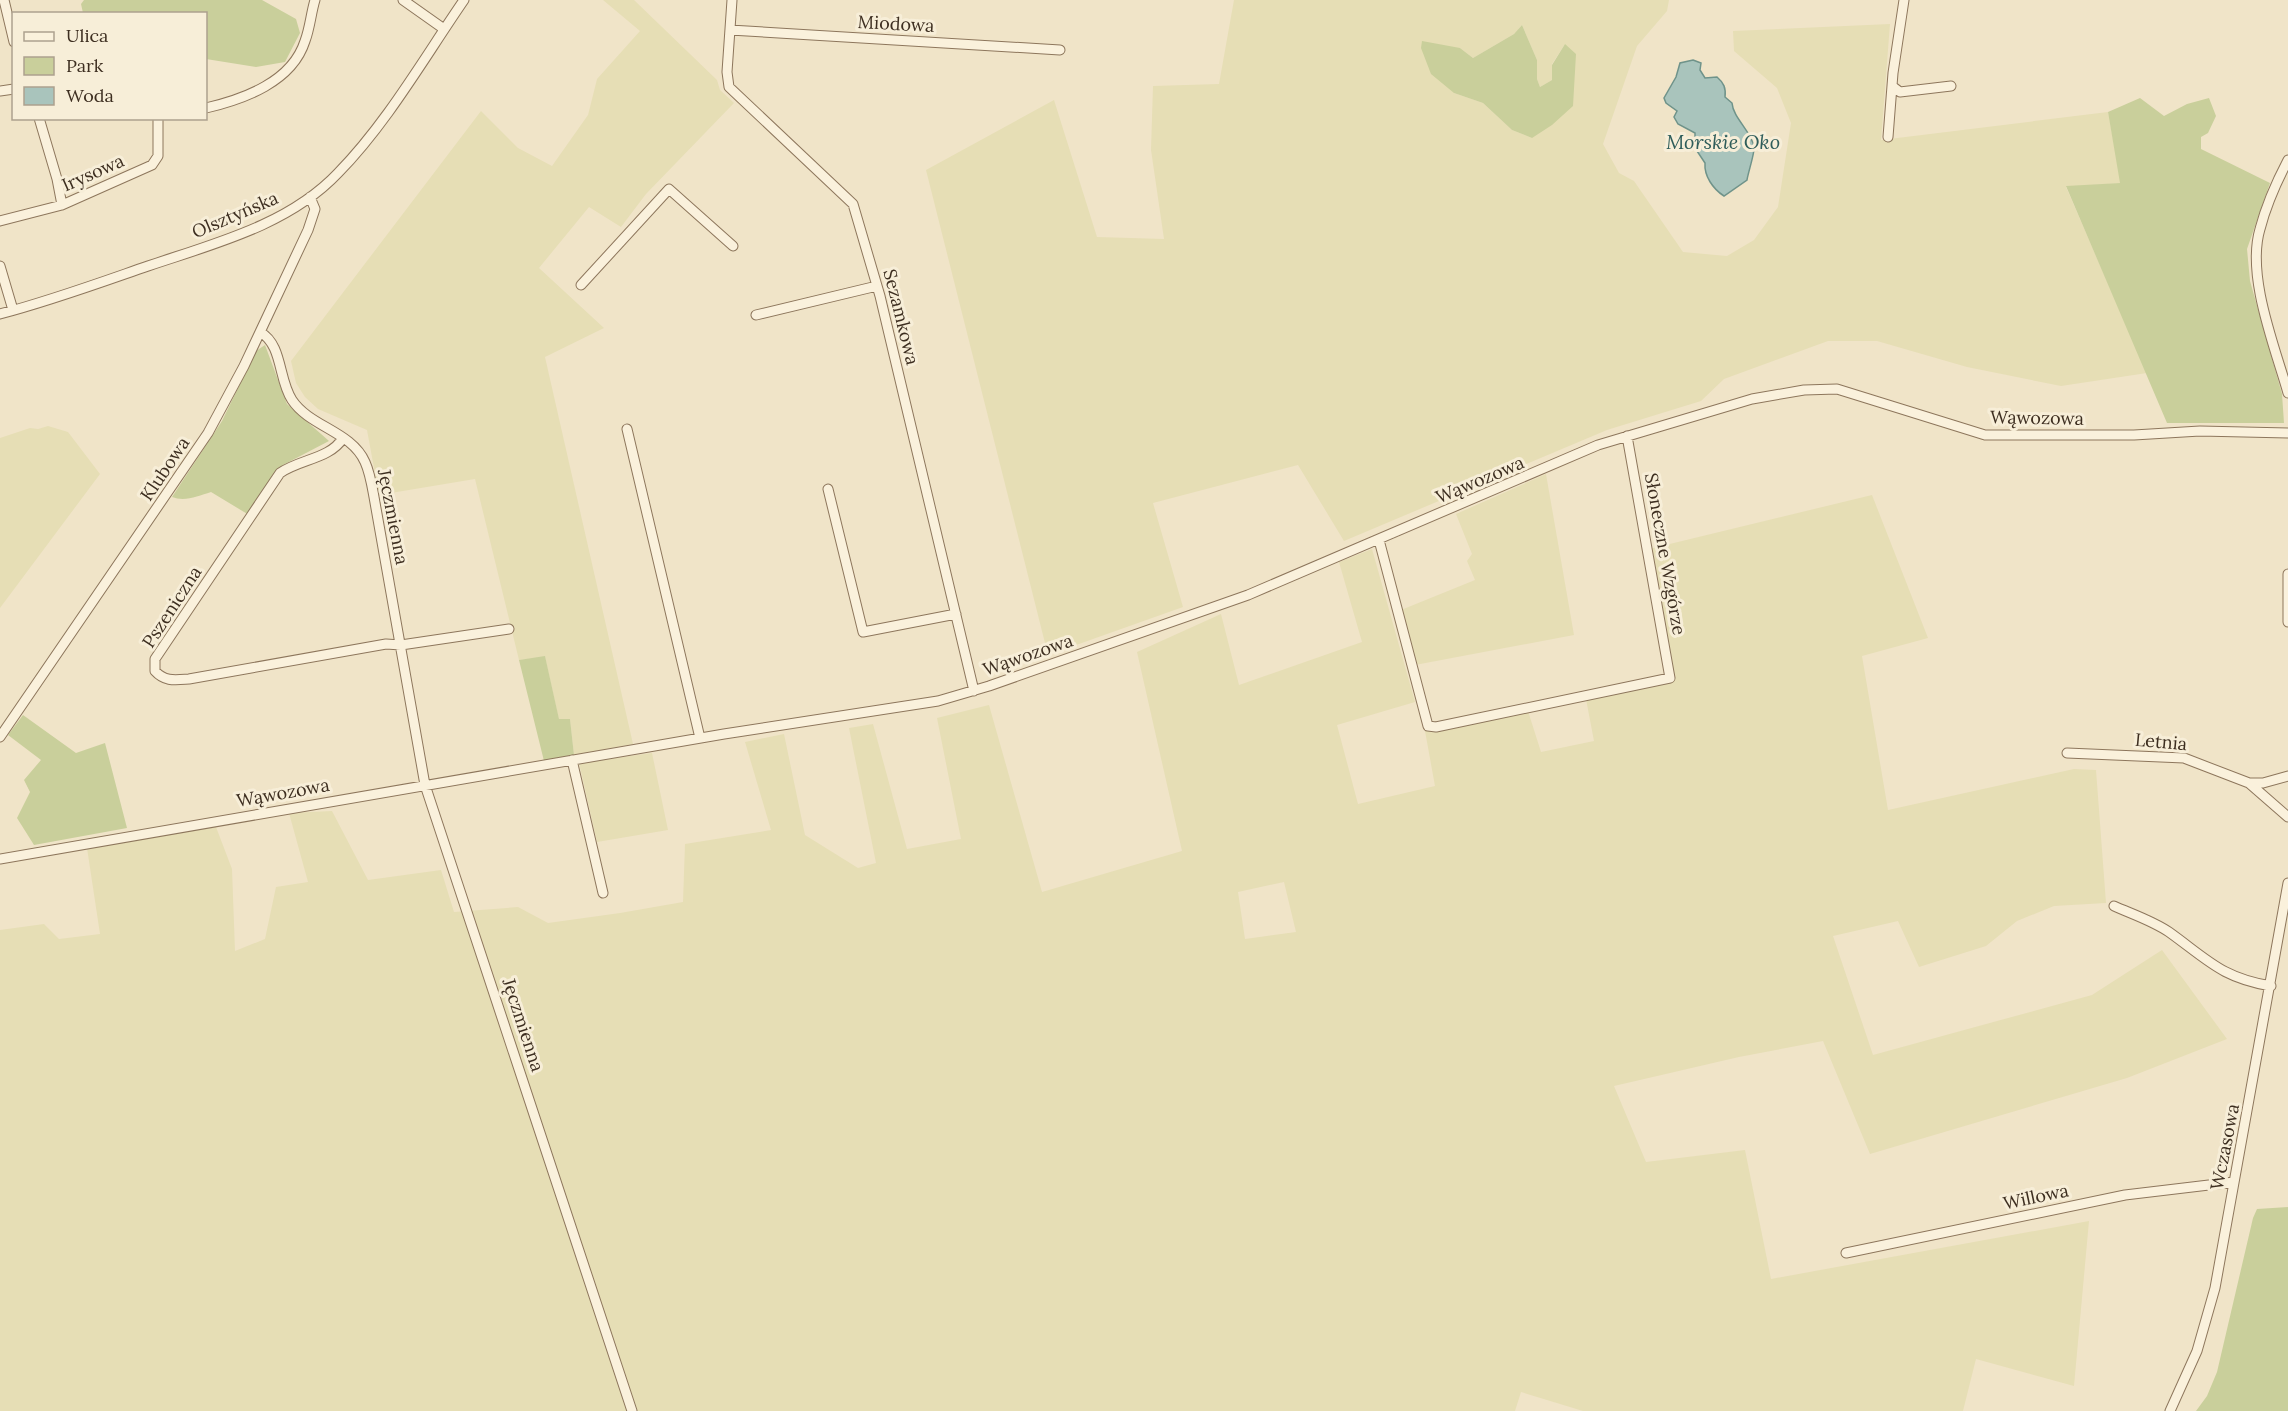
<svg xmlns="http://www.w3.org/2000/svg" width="2288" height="1411" font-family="Lora,serif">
	<rect width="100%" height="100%" fill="#f0e4c8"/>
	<path fill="#e6deb5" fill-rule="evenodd" d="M603 0H634L717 80 720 90 734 103 646 194 621 227 589 207 539 268 604 328 545 357 633 744 574 755 570 719 559 720 545 657 519 660 475 479 379 495 367 430 318 409 305 397 296 383 291 361 481 111 518 148 552 166 588 115 597 79 640 31Z
		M1234 0H1669L1667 11 1637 46 1603 144 1619 173 1634 181 1683 252 1727 256 1754 240 1778 207 1791 123 1777 88 1734 51 1733 31 1890 24 1881 140 2108 112 2121 183 2066 187 2147 373 2061 386 1967 367 1877 341H1828L1724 379 1701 401 1607 430 1344 541 1298 465 1153 503 1183 607 1048 655 926 170 1054 100 1097 237 1164 239 1151 150 1153 86 1219 84ZM1522 25 1537 60V79L1540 87 1552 80V64L1565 44 1532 138 1512 130 1483 103 1454 93 1460 48 1473 58 1514 34Z
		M48 426 68 432 100 474 0 608V438L30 428 38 429Z
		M1546 474 1574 635 1415 665 1401 610 1475 580 1467 561 1472 554 1456 514Z
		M1872 495 1928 638 1862 656 1888 810 2074 769 2096 770 2106 903 2054 906 2017 921 1986 946 1919 967 1898 921 1833 936 1873 1055 2092 995 2162 950 2227 1039 2127 1078 1870 1154 1823 1041 1739 1057 1614 1086 1646 1162 1745 1150 1771 1279 2089 1221 2074 1386 1976 1359 1963 1411H1583L1521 1392 1515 1411H0V930L44 924 59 939 100 934 87 848 216 827 232 869 235 951 265 939 276 887 308 882 289 813 332 811 368 880 441 870 454 912 518 907 548 923 620 913 683 902 685 844 771 830 745 742 784 734 805 835 858 868 876 863 849 728 873 724 907 849 961 839 937 718 989 705 1042 892 1182 851 1137 652 1221 614 1239 685 1362 642 1339 562 1372 549 1415 702 1337 725 1358 804 1435 786 1425 731 1528 711 1541 752 1594 741 1586 699 1668 681 1649 549ZM1284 882 1296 932 1245 939 1238 892Z
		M652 753 668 830 597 842 579 763Z"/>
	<path fill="#c9cf9b" d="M84 0H262L296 19 300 33 285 62 256 67 206 59V14L83 13 81 4Z
		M1522 25 1537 60V79L1540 87 1552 80V65L1565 44 1576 54 1573 106 1552 125 1532 138 1512 130 1483 103 1454 93 1431 74 1421 48 1422 41 1460 48 1473 58 1514 34Z
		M2140 98 2164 116 2187 104 2209 98 2216 116 2208 133 2201 137V149L2270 183 2247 249 2250 281 2282 394 2284 423H2167L2066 186 2120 183 2108 112Z
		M265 345 287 404 329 441 283 465 249 515 211 492C198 496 185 502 172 497L222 421 256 351Z
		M545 656 559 719H570L574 755 544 761 519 660Z
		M23 715 76 753 105 743 127 828 34 845 17 818 30 792 24 780 41 760 8 735Z
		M2288 1207V1411H2196L2207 1396 2217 1372 2253 1218 2257 1209Z"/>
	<path fill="#a9c4bc" stroke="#6f938a" stroke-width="1.5" d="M1693 60 1701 63 1700 70 1705 78 1717 77C1724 83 1726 88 1725 97L1732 103C1733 118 1752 132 1754 147 1755 152 1748 173 1747 180L1724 196C1713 189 1704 176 1705 163L1695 148V133L1678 124 1674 117 1677 111 1666 103 1664 98 1676 77 1680 63Z"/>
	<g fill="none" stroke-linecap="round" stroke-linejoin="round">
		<defs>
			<path id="minor" d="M4 0 14 42
				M403 0 444 29
				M732 0 727 72 729 87 853 204 880 296 974 691
				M730 30 1060 50
				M1892 86 1900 92 1951 86
				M0 91 14 89
				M206 108C244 99 292 82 305 41 310 28 311 13 315 0
				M39 118 57 179 62 205
				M1888 137 1893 73 1904 0
				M2288 160C2277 181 2266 206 2260 229 2246 276 2275 347 2288 393
				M0 221 62 205 152 165 158 156V118
				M0 266 13 310
				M581 285 669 189 733 246
				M0 314C50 301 99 283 148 266 213 244 289 225 338 173 387 123 424 58 464 0
				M756 315 877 286
				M260 332C283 345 278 379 292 400 310 427 351 431 365 462 370 473 372 486 374 497L425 785 632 1411
				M627 429 700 738
				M343 438C330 459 300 459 280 473L155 659V671C165 682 175 680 189 679L386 644 401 645 509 629
				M828 489 863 632 956 614
				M1379 540 1428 726 1436 727 1670 678 1627 436
				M2288 574V622
				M0 737 208 433 244 366 308 230 315 209 310 197
				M2067 753 2184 758 2249 783H2263L2288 776
				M572 760 603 893
				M2249 783 2288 817
				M0 859 724 734 938 701 989 686 1248 595 1598 445 1752 399 1804 390 1837 389 1985 435H2134L2200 431 2288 433
				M2114 906C2132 914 2153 921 2169 932 2208 960 2222 978 2271 986
				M1846 1253 2125 1195 2234 1182
				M2170 1411 2197 1351 2215 1288 2288 883"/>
		</defs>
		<use href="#minor" stroke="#8d765c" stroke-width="11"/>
		<use href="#minor" stroke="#faf1dc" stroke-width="9"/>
	</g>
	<g text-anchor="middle" stroke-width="6" stroke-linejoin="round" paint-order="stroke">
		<g font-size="18" fill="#3d2e20" stroke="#f7eed8">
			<text transform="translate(896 24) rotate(3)" y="6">Miodowa</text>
			<text transform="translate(93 173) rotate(-24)" y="6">Irysowa</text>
			<text transform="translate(235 215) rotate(-23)" y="6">Olsztyńska</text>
			<text transform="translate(901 317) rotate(76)" y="6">Sezamkowa</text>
			<text transform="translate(2037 418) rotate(1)" y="6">Wąwozowa</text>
			<text transform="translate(165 469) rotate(-56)" y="6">Klubowa</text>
			<text transform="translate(1480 480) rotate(-23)" y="6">Wąwozowa</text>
			<text transform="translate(393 517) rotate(79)" y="6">Jęczmienna</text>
			<text transform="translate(1665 554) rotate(80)" y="6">Słoneczne Wzgórze</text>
			<text transform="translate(172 607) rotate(-57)" y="6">Pszeniczna</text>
			<text transform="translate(1028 655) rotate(-19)" y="6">Wąwozowa</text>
			<text transform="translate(2161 742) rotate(5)" y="6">Letnia</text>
			<text transform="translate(283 793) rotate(-10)" y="6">Wąwozowa</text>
			<text transform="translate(523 1025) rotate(72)" y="6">Jęczmienna</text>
			<text transform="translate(2225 1147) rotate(-79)" y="6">Wczasowa</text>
			<text transform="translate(2036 1197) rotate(-12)" y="6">Willowa</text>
		</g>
		<g font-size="20" font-style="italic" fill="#2f5d5a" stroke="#f7eed8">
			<text x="1723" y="149">Morskie Oko</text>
		</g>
	</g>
	<rect x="12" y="12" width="195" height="108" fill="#f7eed8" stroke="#ada18e" stroke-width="1.5"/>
	<rect x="24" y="32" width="30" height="9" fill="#faf1dc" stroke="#ada18e" stroke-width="1.5"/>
	<text x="66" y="42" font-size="18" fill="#3d2e20">Ulica</text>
	<rect x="24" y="57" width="30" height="18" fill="#c9cf9b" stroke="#ada18e" stroke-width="1.5"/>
	<text x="66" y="72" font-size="18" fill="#3d2e20">Park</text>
	<rect x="24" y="87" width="30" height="18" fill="#a9c4bc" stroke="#ada18e" stroke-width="1.5"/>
	<text x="66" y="102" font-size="18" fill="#3d2e20">Woda</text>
</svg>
